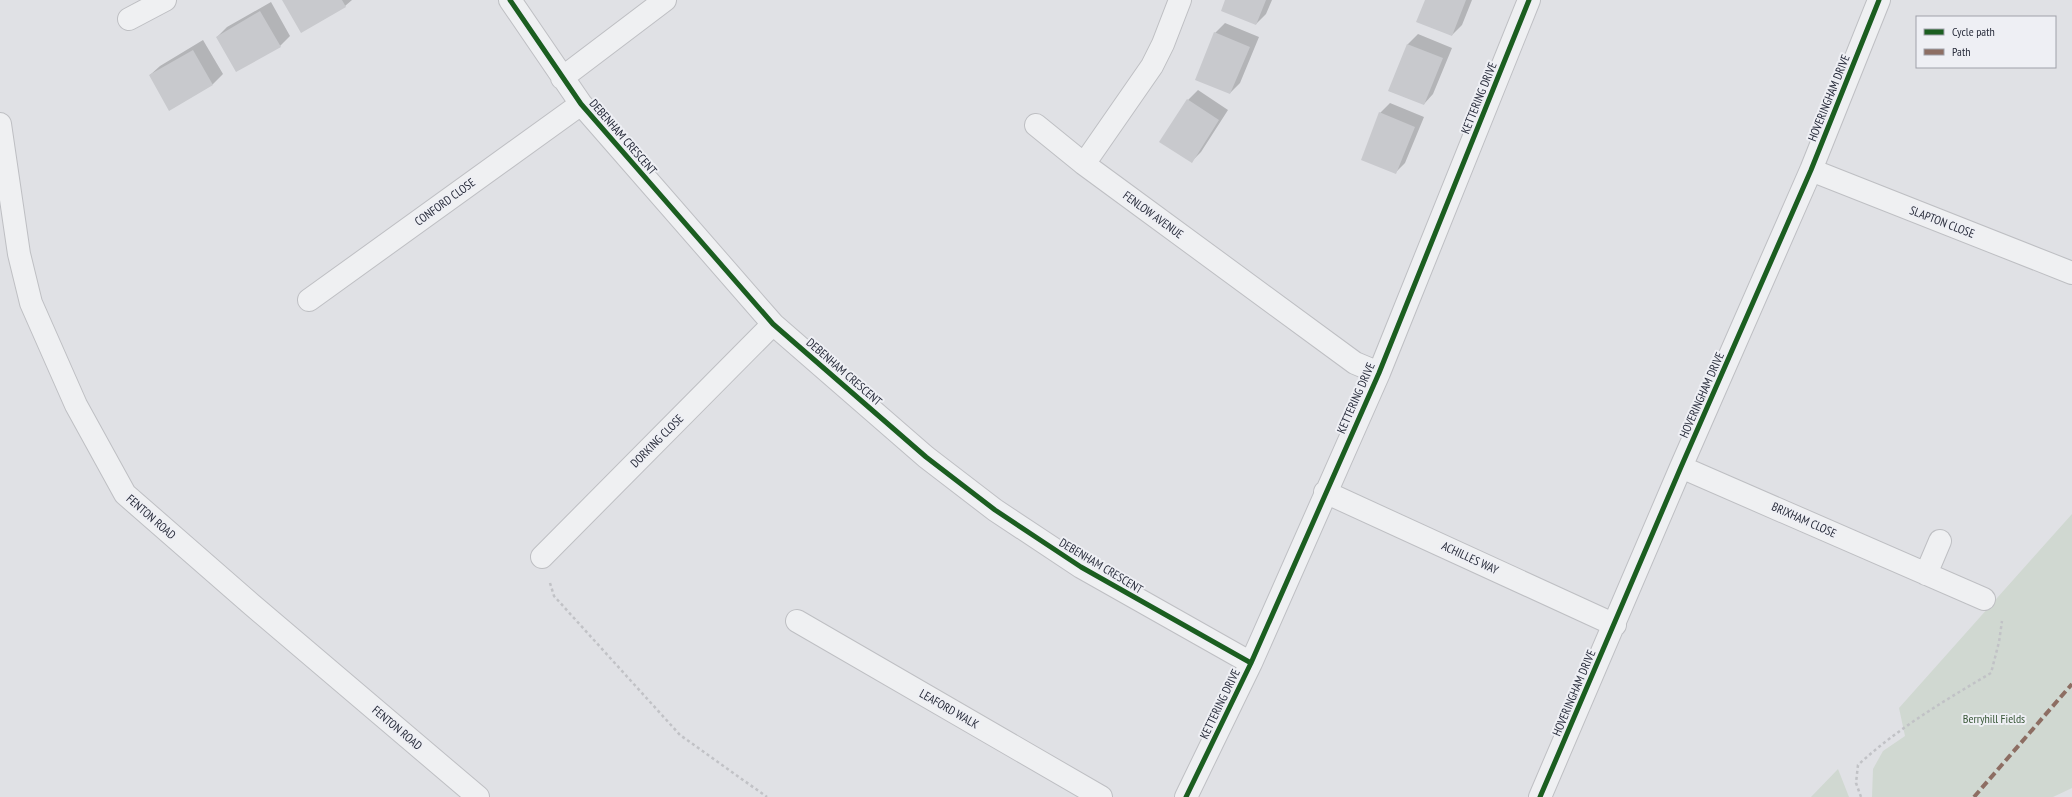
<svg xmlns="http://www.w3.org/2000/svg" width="2072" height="797" font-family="'PT Sans Narrow',sans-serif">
	<rect width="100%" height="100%" fill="#e0e1e5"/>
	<path fill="#d0d8d1" d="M2072 514V788L2053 797H1872L1873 769 1883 751 1905 736 1899 708Z
		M1838 769 1849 797H1811Z"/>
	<path fill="#0003" d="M284 0H352L345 6Z
		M1227 0H1272L1266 14 1256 24Z
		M1426 0H1472L1462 25 1452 35Z
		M271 2 290 36 280 46 217 37 227 27Z
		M1225 23 1259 37 1240 83 1230 93 1215 33Z
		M1418 34 1452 48 1433 94 1424 104 1390 91 1408 44Z
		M203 40 223 74 213 84 169 109 150 75 160 66Z
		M1198 90 1228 110 1201 152 1191 162 1188 100Z
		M1390 103 1424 117 1405 163 1395 173 1380 113Z"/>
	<path fill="#c8c9cd" d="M282 0H342L346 7 301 33Z
		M1225 0H1266L1256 25 1221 11Z
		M1425 0H1466L1452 36 1416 22Z
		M260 11 281 47 236 72 216 37Z
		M1214 32 1250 47 1230 94 1195 80Z
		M1407 44 1443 58 1424 105 1388 91Z
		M193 50 213 85 169 111 149 75Z
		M1187 99 1219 120 1192 163 1159 142Z
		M1379 112 1415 127 1396 174 1361 160Z"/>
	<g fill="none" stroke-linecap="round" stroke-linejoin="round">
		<defs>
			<path id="minor" d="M510 0 581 104 773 324 926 457 995 510 1081 567 1251 663
				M1180 0 1163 44 1152 66 1084 164 1355 363 1379 373
				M129 19 165 0
				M562 78 665 0
				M0 124 19 254 31 303 76 405 125 494 251 604 478 797
				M1036 125 1084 164
				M1811 170 2072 273
				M309 300 581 104
				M1681 467 1984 599
				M1325 492 1615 625
				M542 557 773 324
				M1926 574 1940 541
				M797 621 1101 797
				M1186 797 1251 663 1379 373 1529 0
				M1540 797 1681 467 1811 170 1879 0"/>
		</defs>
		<use href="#minor" stroke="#bebfc3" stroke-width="24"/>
		<path stroke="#c1c2c6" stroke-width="2.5" stroke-dasharray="3 3" stroke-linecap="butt" d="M550 583 554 596 680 735 767 797
			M1861 797 1856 783 1858 765C1898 728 1944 701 1991 673L1999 642 2002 621"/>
		<use href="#minor" stroke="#eff0f2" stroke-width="22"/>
		<path stroke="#8d6e63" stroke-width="4" stroke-dasharray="8 4" stroke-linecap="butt" d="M1974 797 2072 684"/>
		<defs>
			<path id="cycleway" d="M510 0 581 104 773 324 926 457 995 510 1081 567 1251 663
				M1186 797 1251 663 1379 373 1529 0
				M1540 797 1681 467 1811 170 1879 0"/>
		</defs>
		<use href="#cycleway" stroke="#eeeff4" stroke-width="8"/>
		<use href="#cycleway" stroke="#1b5e20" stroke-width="5"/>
	</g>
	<g text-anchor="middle" stroke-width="4" stroke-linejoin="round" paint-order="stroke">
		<g font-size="12" fill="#292d3c" stroke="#eeeff4">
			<text transform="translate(1479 98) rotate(-68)" y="4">KETTERING DRIVE</text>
			<text transform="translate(1829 98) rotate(-68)" y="4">HOVERINGHAM DRIVE</text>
			<text transform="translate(623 137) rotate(49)" y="4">DEBENHAM CRESCENT</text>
			<text transform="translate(445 202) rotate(-36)" y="4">CONFORD CLOSE</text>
			<text transform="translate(1153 215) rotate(36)" y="4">FENLOW AVENUE</text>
			<text transform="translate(1942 222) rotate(21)" y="4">SLAPTON CLOSE</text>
			<text transform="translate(844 372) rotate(41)" y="4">DEBENHAM CRESCENT</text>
			<text transform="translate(1702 395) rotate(-66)" y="4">HOVERINGHAM DRIVE</text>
			<text transform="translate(1356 398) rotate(-66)" y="4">KETTERING DRIVE</text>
			<text transform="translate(657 441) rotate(-45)" y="4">DORKING CLOSE</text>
			<text transform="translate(151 517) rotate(41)" y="4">FENTON ROAD</text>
			<text transform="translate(1804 520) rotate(24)" y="4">BRIXHAM CLOSE</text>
			<text transform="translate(1470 558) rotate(25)" y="4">ACHILLES WAY</text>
			<text transform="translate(1101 566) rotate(31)" y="4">DEBENHAM CRESCENT</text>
			<text transform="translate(1574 693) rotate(-67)" y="4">HOVERINGHAM DRIVE</text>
			<text transform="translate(1220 704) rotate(-64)" y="4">KETTERING DRIVE</text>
			<text transform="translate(949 709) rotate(30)" y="4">LEAFORD WALK</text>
			<text transform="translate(397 728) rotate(40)" y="4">FENTON ROAD</text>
		</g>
		<g font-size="12" fill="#385737" stroke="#eeeff4">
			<text x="1994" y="723">Berryhill Fields</text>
		</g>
	</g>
	<rect x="1916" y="16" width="140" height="52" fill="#eeeff4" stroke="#9fa1aa"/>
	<rect x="1924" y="29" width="20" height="6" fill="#1b5e20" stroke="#9fa1aa"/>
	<text x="1952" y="36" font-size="12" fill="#292d3c">Cycle path</text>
	<rect x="1924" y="49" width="20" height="6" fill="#8d6e63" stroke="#9fa1aa"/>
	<text x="1952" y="56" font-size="12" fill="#292d3c">Path</text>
</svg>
